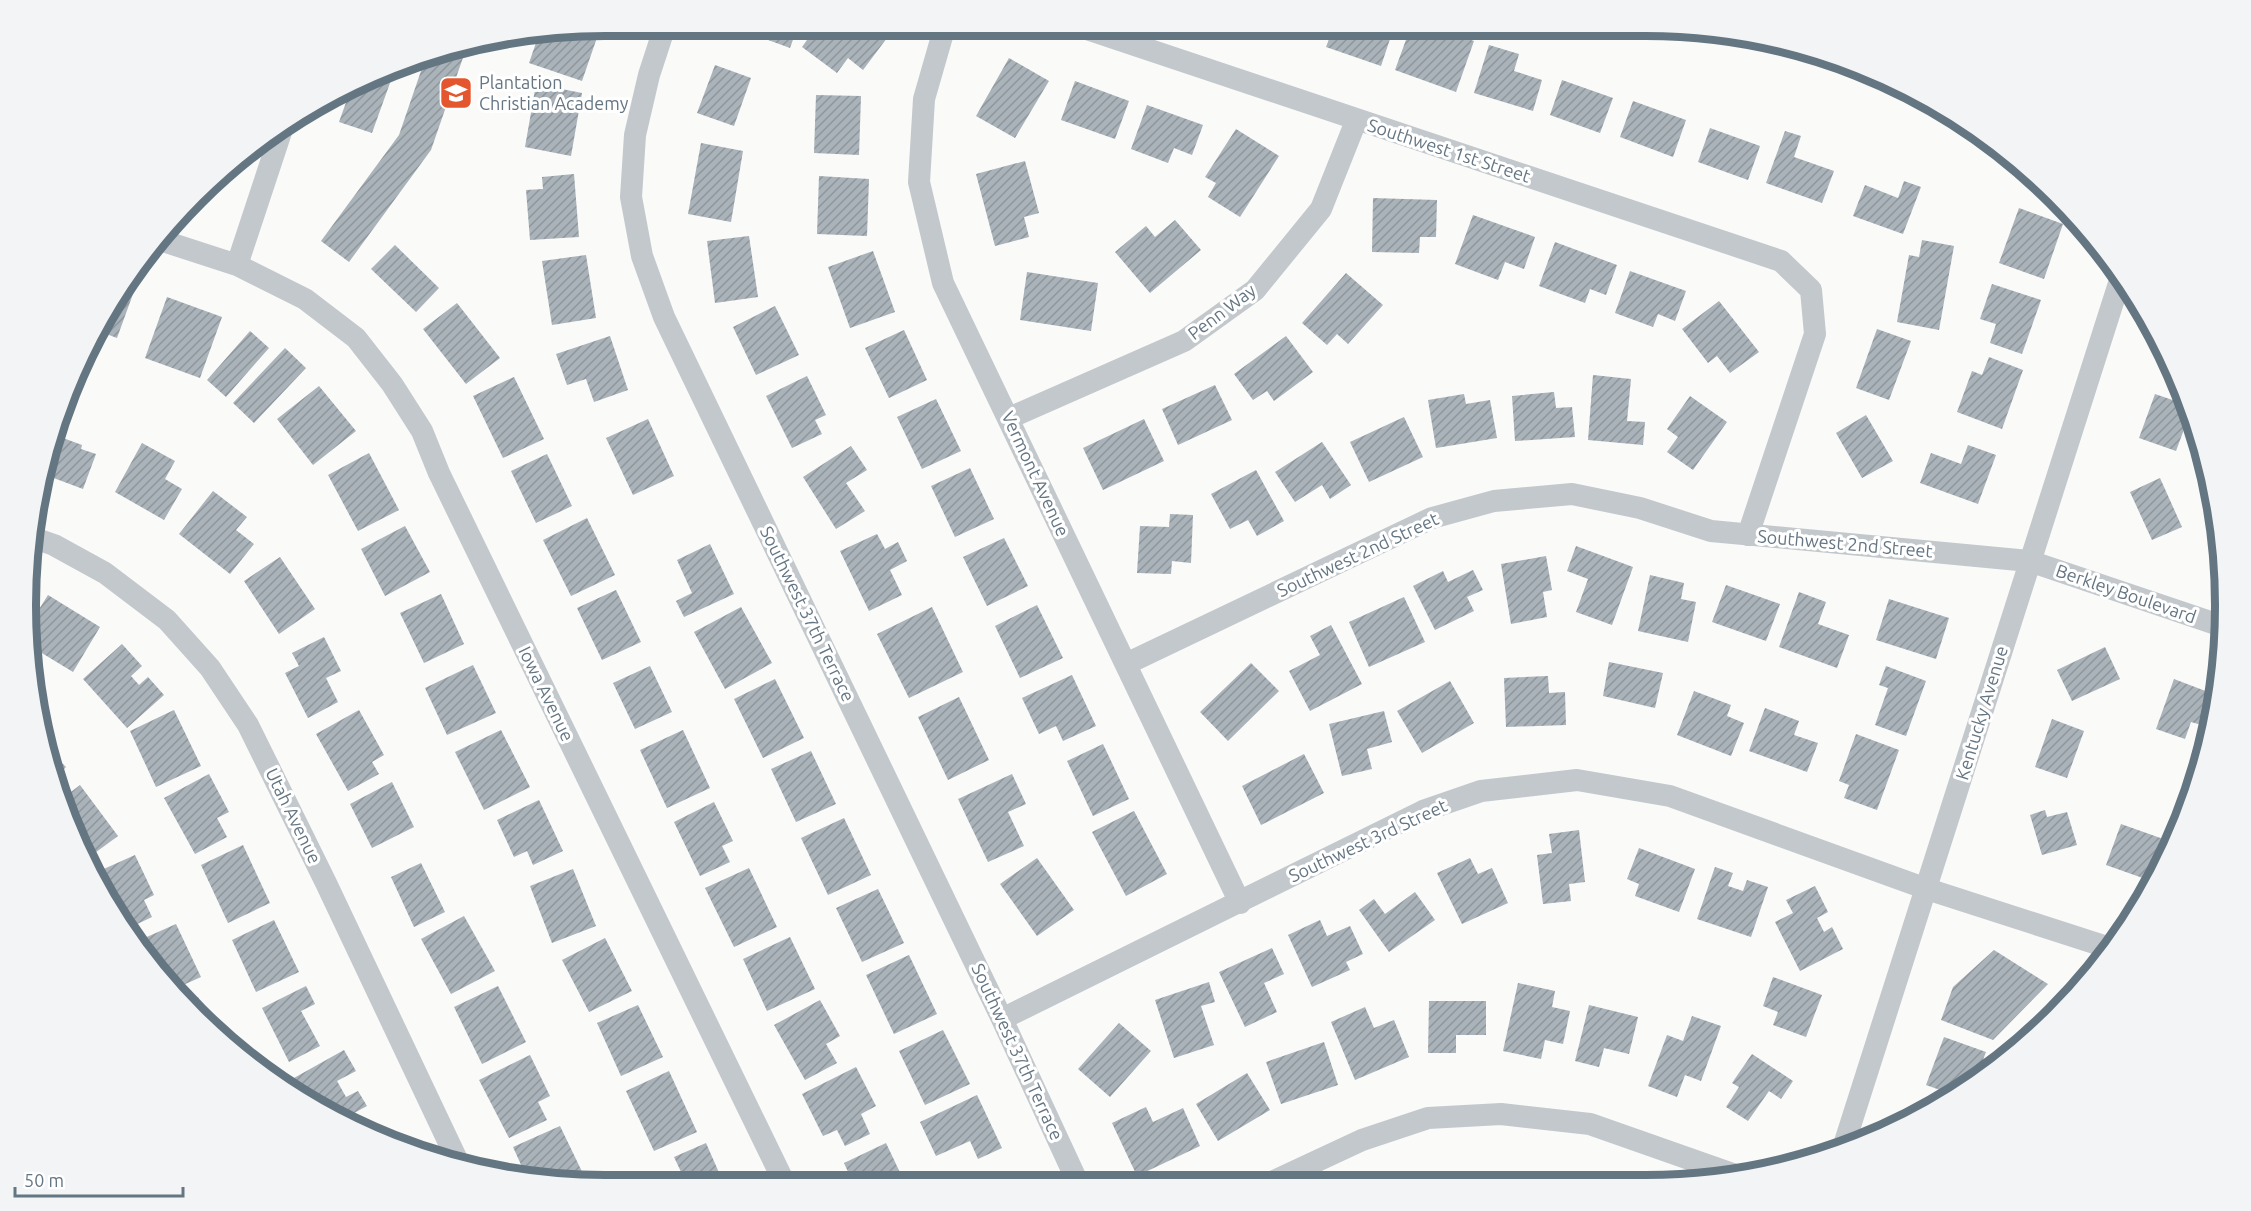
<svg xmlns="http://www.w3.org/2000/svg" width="2251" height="1211" font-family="Ubuntu,sans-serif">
	<defs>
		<pattern id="building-hatch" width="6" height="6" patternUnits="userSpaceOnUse" patternTransform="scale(1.5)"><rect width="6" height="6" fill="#aab3b9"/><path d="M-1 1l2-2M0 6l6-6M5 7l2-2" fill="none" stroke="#8e969c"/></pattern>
	</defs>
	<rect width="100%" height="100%" fill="#fafaf8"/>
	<path fill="url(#building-hatch)" d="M601 26 582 81 529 63 538 37Z
		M730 26H798L790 48Z
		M817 26H870L887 38 863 70 848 58 837 73 802 47Z
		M1296 26H1317L1312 39 1279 27Z
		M1334 26 1394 27 1381 66 1326 47Z
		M1411 26H1431L1474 41 1456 92 1395 70Z
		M1489 45 1519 54 1514 71 1542 80 1533 111 1474 93Z
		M466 49 431 150 349 262 321 241 399 135 421 71 403 65 419 56Z
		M1009 58 1049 81 1015 138 976 116Z
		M715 65 751 78 734 126 697 113Z
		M395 69 372 133 339 122 349 94Z
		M1562 80 1613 98 1600 133 1550 115Z
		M1075 81 1129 101 1115 139 1061 120Z
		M536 84 582 93 571 156 525 147Z
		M816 95 861 96 859 155 814 153Z
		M1633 101 1686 120 1673 157 1620 137Z
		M1931 101 1935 103 1962 123 1927 111Z
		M1147 105 1203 125 1192 155 1174 148 1168 163 1131 149Z
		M1710 128 1760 146 1748 180 1698 162Z
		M1236 129 1279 156 1240 217 1208 197 1216 183 1205 177Z
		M1785 131 1801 136 1794 157 1834 171 1822 203 1766 183Z
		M701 143 743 151 731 222 688 214Z
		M1025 161 1039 213 1024 217 1029 237 995 246 976 174Z
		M574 174 579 237 530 240 526 190 543 189 542 177Z
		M819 176 869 179 867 236 817 234Z
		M1904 181 1921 187 1903 234 1853 216 1865 185 1898 198Z
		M1373 198 1437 200 1436 237H1420L1419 253 1372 252Z
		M2019 208 2063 224 2044 279 1999 263Z
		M1473 215 1535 237 1524 269 1505 262 1498 280 1455 264Z
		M1175 220 1201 250 1150 293 1115 252 1146 226 1155 237Z
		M749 236 758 297 715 303 707 241Z
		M1922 240 1954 246 1939 330 1897 322 1909 255 1919 257Z
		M1555 242 1617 265 1606 295 1590 289 1585 303 1539 286Z
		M395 245 439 288 416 312 371 269Z
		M873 251 895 312 850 328 828 267Z
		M586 255 596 318 552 325 542 261Z
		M1630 271 1686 291 1675 321 1658 314 1653 327 1615 313Z
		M1027 272 1098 283 1091 331 1020 320Z
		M1346 273 1383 305 1348 344 1337 334 1327 345 1302 323Z
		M1992 284 2041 300 2022 354 1990 343 1996 324 1980 319Z
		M121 289 133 294 117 338 101 332Z
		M167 297 222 317 200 378 145 358Z
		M1719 301 1759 352 1730 373 1717 356 1708 363 1682 329Z
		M457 303 500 358 466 384 423 329Z
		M775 306 799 355 756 375 733 327Z
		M1877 329 1911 341 1889 400 1856 388Z
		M904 330 927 380 889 398 865 348Z
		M250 331 269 348 226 397 207 380Z
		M610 336 628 390 594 402 586 379 567 385 556 354Z
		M1286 336 1313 372 1274 401 1267 391 1253 400 1234 374Z
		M285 348 306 368 254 423 233 403Z
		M1989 357 2023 370 2002 429 1957 412 1972 371 1982 375Z
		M1593 375 1631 379 1627 421 1645 422 1643 445 1588 440Z
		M807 376 826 415 815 420 822 434 792 448 766 396Z
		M514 377 544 439 503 458 473 396Z
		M1215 385 1232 420 1178 445 1162 409Z
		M319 386 356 431 313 465 277 419Z
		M1554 392 1556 408 1572 407 1575 437 1515 441 1512 396Z
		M1464 394 1466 404 1490 400 1497 438 1436 448 1428 400Z
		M2155 394 2187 405 2190 413 2176 451 2139 438Z
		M1690 396 1727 422 1693 470 1667 452 1678 437 1667 429Z
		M936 399 961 451 922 469 897 417Z
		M1866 415 1893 461 1862 478 1836 433Z
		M1404 417 1423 457 1369 482 1350 442Z
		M648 419 674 476 633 495 606 438Z
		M1144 419 1164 461 1103 490 1083 448Z
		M55 435 82 445 81 449 96 454 83 489 43 474 45 456Z
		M1322 442 1351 485 1330 499 1322 485 1295 502 1275 472Z
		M142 443 175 461 165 479 182 489 164 520 115 492Z
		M1968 445 1996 455 1978 504 1920 483 1931 453 1961 464Z
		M851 446 867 470 846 483 865 511 836 529 803 477Z
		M369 453 399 510 358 531 328 475Z
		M547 454 572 506 536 523 511 471Z
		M970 468 994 519 955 537 931 486Z
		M1256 470 1284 521 1257 536 1248 520 1230 529 1211 494Z
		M2160 478 2182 527 2152 540 2130 492Z
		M213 491 247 517 236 530 254 544 230 574 179 534Z
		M1170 514 1193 515 1191 563 1172 561 1171 574 1137 573 1140 526 1169 527Z
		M587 518 615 575 571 596 543 540Z
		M405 526 430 572 385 596 361 549Z
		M877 534 885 549 898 542 907 561 890 570 902 595 869 611 840 551Z
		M1004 538 1028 586 987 606 963 557Z
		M710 544 734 594 684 617 676 601 692 593 677 560Z
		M1576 546 1633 567 1612 625 1576 612 1588 579 1567 571Z
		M1546 556 1552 590 1543 592 1547 617 1511 624 1501 564Z
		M280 557 315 609 279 634 244 581Z
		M1473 570 1483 590 1467 597 1474 611 1435 630 1413 586 1443 571 1448 582Z
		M1650 575 1684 583 1681 599 1696 602 1688 642 1638 631Z
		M1726 585 1780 604 1766 641 1712 622Z
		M616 590 641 642 602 660 577 608Z
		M1799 592 1826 602 1818 624 1849 635 1837 668 1779 647Z
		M441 594 464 644 424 663 400 613Z
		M48 595 100 627 73 672 27 644 29 625Z
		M1404 597 1425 642 1369 667 1349 622Z
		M1889 599 1949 618 1936 659 1876 640Z
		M1037 605 1063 658 1020 678 995 626Z
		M741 607 772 663 725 689 694 632Z
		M932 607 963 672 909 698 877 634Z
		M1331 625 1362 684 1310 711 1289 671 1320 655 1310 636Z
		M324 637 341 671 326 678 338 702 308 718 285 673 299 666 292 653Z
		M122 644 142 666 131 676 139 685 148 677 164 695 127 728 83 679Z
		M2105 647 2120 679 2072 701 2057 670Z
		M1609 662 1663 673 1655 708 1603 696Z
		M1251 663 1279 691 1228 741 1200 712Z
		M473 665 496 713 447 735 425 688Z
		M650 666 672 712 635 729 613 683Z
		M1886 666 1926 681 1906 736 1875 725 1888 688 1879 685Z
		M1072 675 1096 726 1063 741 1056 726 1039 734 1022 698Z
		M1548 676 1549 693 1565 692 1566 725 1506 727 1504 678Z
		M775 679 804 738 763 758 734 699Z
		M2174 679 2216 695 2205 726 2191 722 2185 739 2156 729Z
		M1450 681 1474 723 1422 753 1397 711Z
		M1694 691 1731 705 1727 716 1744 723 1731 756 1677 735Z
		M959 697 989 760 948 780 918 717Z
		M1765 708 1799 721 1794 735 1818 743 1807 772 1749 751Z
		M174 710 201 766 156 787 130 731Z
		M359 710 384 755 372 762 379 774 348 791 316 734Z
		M1384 711 1392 742 1367 749 1372 769 1342 776 1329 724Z
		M2052 719 2084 731 2067 778 2035 767Z
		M501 730 530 787 484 810 455 752Z
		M683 730 710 788 667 808 640 750Z
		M1856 734 1899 750 1877 810 1844 798 1849 785 1839 781Z
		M1103 744 1129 799 1093 816 1067 761Z
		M811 751 836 804 796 822 771 769Z
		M52 753 66 767 58 776Z
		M1304 754 1324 793 1261 825 1242 786Z
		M209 774 229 812 217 818 227 837 195 854 164 798Z
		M1012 774 1026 804 1008 812 1024 846 988 862 958 799Z
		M392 782 414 827 372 848 350 804Z
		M80 785 118 836 88 858 70 828 63 798Z
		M539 800 563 851 533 865 527 851 514 857 497 820Z
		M714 802 733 841 722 846 730 862 700 876 674 822Z
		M2045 810 2047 817 2067 812 2077 845 2042 855 2030 815Z
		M1134 811 1167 874 1126 896 1092 832Z
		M844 818 871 875 828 895 801 838Z
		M2121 824 2169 841 2154 882 2106 865Z
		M1579 830 1585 882 1569 884 1571 901 1543 904 1537 855 1552 853 1549 834Z
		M243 845 270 903 228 923 201 865Z
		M1639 848 1695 869 1679 912 1635 896 1639 884 1627 879Z
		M135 855 154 895 144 900 152 917 131 927 97 872Z
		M1037 858 1074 910 1037 936 1000 884Z
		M1470 858 1478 874 1492 868 1508 903 1462 924 1437 873Z
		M421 863 445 912 414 927 391 877Z
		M1715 867 1733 873 1728 886 1743 891 1747 880 1768 887 1751 937 1697 919Z
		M749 868 777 927 734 947 705 888Z
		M573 869 596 926 552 943 530 886Z
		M1815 886 1828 912 1817 918 1824 932 1832 927 1843 949 1800 971 1775 922 1793 913 1786 900Z
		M878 889 904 943 862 962 836 908Z
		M1415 892 1435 920 1389 952 1359 910 1374 899 1385 914Z
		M464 916 495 971 451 994 421 939Z
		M274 920 299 972 256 992 232 940Z
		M1320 920 1327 936 1350 926 1363 954 1346 962 1350 970 1312 987 1288 935Z
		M176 924 201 977 172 990 140 940Z
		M790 937 815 989 767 1011 743 959Z
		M605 938 632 991 589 1012 562 960Z
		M1272 948 1284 974 1264 983 1277 1012 1245 1027 1219 972Z
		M1994 950 2048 984 1993 1040 1941 1020 1953 987Z
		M909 955 937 1014 894 1034 866 975Z
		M1773 977 1822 995 1806 1037 1773 1025 1778 1012 1763 1006Z
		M1209 982 1215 1002 1201 1006 1214 1045 1174 1058 1155 1000Z
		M1518 983 1555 991 1552 1007 1570 1011 1563 1044 1545 1040 1541 1059 1503 1051Z
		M306 986 315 1004 301 1011 320 1046 289 1062 262 1008Z
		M498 986 526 1042 482 1064 454 1007Z
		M198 997 208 1020 187 1002Z
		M820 1000 840 1036 826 1044 837 1063 805 1080 774 1025Z
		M1429 1001H1486V1035H1456V1053H1428Z
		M638 1005 663 1057 621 1076 597 1023Z
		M1589 1005 1638 1017 1629 1054 1604 1048 1599 1067 1575 1061Z
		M1365 1007 1374 1028 1394 1020 1409 1057 1355 1080 1331 1022Z
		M1692 1016 1721 1026 1701 1081 1685 1075 1677 1097 1648 1086 1667 1035 1683 1041Z
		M1119 1023 1151 1051 1110 1097 1078 1069Z
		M943 1030 970 1084 925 1105 899 1051Z
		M1944 1037 1986 1052 1975 1081 1974 1083 1962 1078 1954 1095 1926 1085Z
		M1324 1042 1338 1085 1281 1104 1266 1062Z
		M344 1050 356 1071 337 1081 346 1097 358 1091 367 1106 343 1119 316 1108 285 1083Z
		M1752 1054 1793 1081 1781 1099 1769 1091 1748 1121 1726 1107 1739 1087 1732 1083Z
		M530 1055 550 1096 538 1102 547 1120 509 1138 479 1080Z
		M856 1067 876 1106 861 1114 870 1134 845 1146 837 1130 823 1136 802 1094Z
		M669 1071 697 1132 654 1151 626 1091Z
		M1247 1073 1270 1110 1218 1141 1196 1104Z
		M977 1095 1002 1148 978 1159 970 1141 936 1156 920 1122Z
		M1146 1107 1153 1122 1183 1108 1200 1146 1137 1176 1112 1123Z
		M560 1126 588 1184H568L527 1178 513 1147Z
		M706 1143 724 1184H675L672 1178 682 1174 674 1157Z
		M886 1143 905 1183H853L844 1163Z
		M1464 1175 1465 1181H1451V1178Z"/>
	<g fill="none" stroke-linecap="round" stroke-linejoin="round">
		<path stroke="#c3c8cc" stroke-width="22" d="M665 26 649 75 635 135 631 197 642 256 664 317 1002 1019 1078 1183
			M945 26 924 99 919 182 943 283 1240 903
			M1078 26 1781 261 1811 290 1815 334 1748 535
			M163 241 237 265 305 299 356 338 392 384 422 431 439 473 785 1184
			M237 265 282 129
			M1009 418 1184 341 1255 290 1321 209 1356 121
			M37 539 54 545 105 573 167 620 210 668 248 725 326 883 460 1166
			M1126 664 1432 518 1494 501 1572 494 1640 508 1711 531 2029 561 2222 626
			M1002 1019 1423 811 1481 791 1577 780 1670 796 1927 889 2110 948
			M1843 1148 2121 277
			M1272 1182 1362 1140 1428 1118 1501 1114 1590 1124 1738 1176"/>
	</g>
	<defs>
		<symbol id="school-square" viewBox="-11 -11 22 22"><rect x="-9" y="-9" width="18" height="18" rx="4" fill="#e4572e" stroke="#fff"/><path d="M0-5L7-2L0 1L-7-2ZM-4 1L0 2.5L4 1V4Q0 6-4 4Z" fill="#fff"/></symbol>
	</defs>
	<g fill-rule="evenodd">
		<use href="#school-square" x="437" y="74" width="38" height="38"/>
	</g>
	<g text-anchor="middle" stroke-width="6" stroke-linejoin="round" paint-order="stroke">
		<g font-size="18" fill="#657683" stroke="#fff" text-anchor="start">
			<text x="479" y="89">Plantation<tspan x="479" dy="21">Christian Academy</tspan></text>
		</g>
		<g font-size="18" fill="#657683" stroke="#fff">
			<text transform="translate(1449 151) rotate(18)" y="6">Southwest 1st Street</text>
			<text transform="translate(1222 312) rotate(-37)" y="6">Penn Way</text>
			<text transform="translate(1035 474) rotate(65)" y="6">Vermont Avenue</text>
			<text transform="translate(1845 544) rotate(5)" y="6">Southwest 2nd Street</text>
			<text transform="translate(1358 555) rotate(-25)" y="6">Southwest 2nd Street</text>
			<text transform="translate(2126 594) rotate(19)" y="6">Berkley Boulevard</text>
			<text transform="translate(807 614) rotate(64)" y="6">Southwest 37th Terrace</text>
			<text transform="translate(546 694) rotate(64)" y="6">Iowa Avenue</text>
			<text transform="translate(1982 713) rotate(-73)" y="6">Kentucky Avenue</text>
			<text transform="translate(293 816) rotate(64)" y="6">Utah Avenue</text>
			<text transform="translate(1368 841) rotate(-25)" y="6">Southwest 3rd Street</text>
			<text transform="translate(1017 1052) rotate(65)" y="6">Southwest 37th Terrace</text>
		</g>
	</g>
	<path d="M0 0H2251V1211H0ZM605 36H1646A569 569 0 0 1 2215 605V606A569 569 0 0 1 1646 1175H605A569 569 0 0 1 36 606V605A569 569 0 0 1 605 36Z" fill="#f3f4f5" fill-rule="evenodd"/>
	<path fill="none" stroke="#657683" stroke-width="8" d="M605 36H1646A569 569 0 0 1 2215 605V606A569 569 0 0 1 1646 1175H605A569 569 0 0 1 36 606V605A569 569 0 0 1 605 36Z"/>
	<path d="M15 1187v9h168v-9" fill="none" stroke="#657683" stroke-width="3"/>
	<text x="24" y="1187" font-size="18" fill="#657683" stroke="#ffffff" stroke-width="4.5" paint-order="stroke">50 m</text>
</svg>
